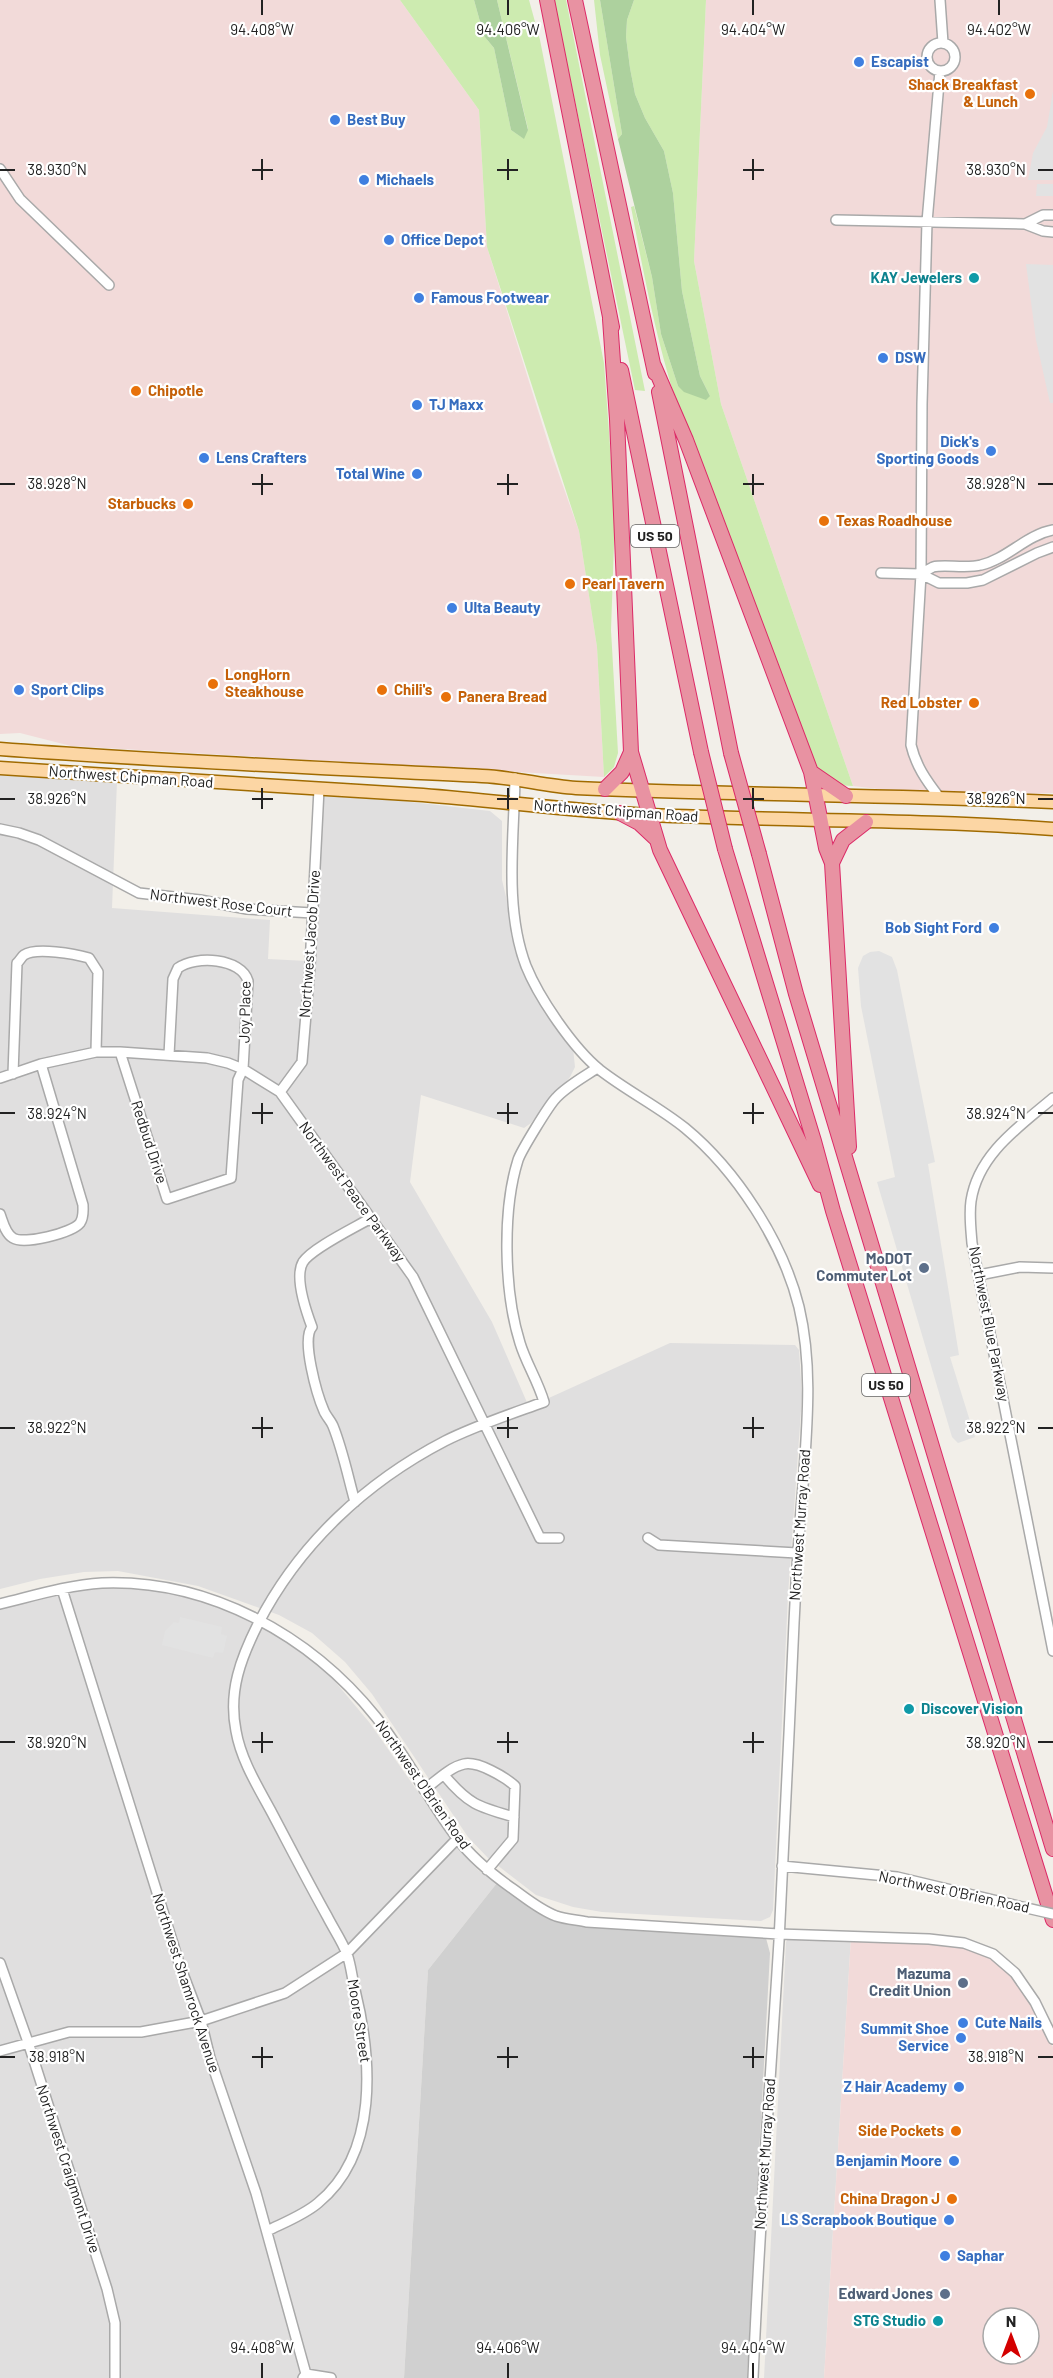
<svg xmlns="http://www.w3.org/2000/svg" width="1053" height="2378" font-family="Barlow,sans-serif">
	<rect width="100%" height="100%" fill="#f2efe9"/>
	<path fill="#e0dfdf" d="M0 774 117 781 112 908 270 920 268 959 307 961 324 796 402 801 490 811 502 821V880L523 969 537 998 573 1048 575 1067 570 1077 531 1123 524 1128 421 1095 410 1182 492 1322 529 1407 670 1343 795 1345 799 1350 802 1396 788 1595 773 1910 770 1917 761 1921 602 1912 573 1907 536 1895 488 1858 468 1837 372 1694 345 1662 312 1633 279 1615 198 1586 118 1571 84 1572 40 1579 0 1589Z
		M98 1584 137 1586 220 1603 308 1653 332 1678 369 1722 456 1846 478 1870 497 1883 428 1970 404 2378H0V1604Z
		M789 1937H851L824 2378H764L786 1942Z"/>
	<path fill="#f2dad9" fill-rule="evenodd" d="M0 0H400L479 110 487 247 551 452 579 531 597 647 604 777 71 746 20 733 0 734Z
		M706 0H1053V793L946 797 853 786 721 404 694 261Z
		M851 1937 951 1943 981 1949 1014 1978 1029 2000 1053 2047V2378H824ZM993 2318H1029V2354H993Z"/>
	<path fill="#d0d0d0" d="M497 1883 562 1918 766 1938 770 1953 747 2378H404L428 1970Z"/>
	<path fill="#cdebb0" d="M400 0H474L484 36 494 48 511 130 523 138 528 129 497 0H529L540 40 604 363 615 516 611 630 618 753 614 767 604 777 597 647 579 531 487 247 479 110Z
		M554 0H566L645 391 635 390Z
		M594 0H600L622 134 618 139 600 55Z
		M634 0H706L694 261 721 404 853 786 835 785 814 765 674 395C655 333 643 271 631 207L634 206 652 277 661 334 678 386 710 396 700 376 682 291 673 193 664 151 645 118 635 94 630 68 626 37 627 20Z"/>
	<path fill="#add19e" d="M474 0H497L528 130 524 139 511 130 494 48 484 36Z
		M600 0H634L627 20 626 37 630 68 635 94 645 118 664 151 673 193 682 291 700 376 710 396 706 400 684 392 678 386 661 334 652 277 618 139 622 134Z"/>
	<path fill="#e2e2e2" d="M1053 91V180H1028L1033 153 1047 127Z
		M1037 184H1053V196H1036Z
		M1026 264 1053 265V403H1050L1036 340Z
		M879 951 892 957 897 970 935 1162 928 1164 959 1355 950 1357 975 1437 958 1443 952 1437 877 1182 895 1177 861 1006 858 968 863 956 870 952Z
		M180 1617 222 1627 221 1634 227 1636 223 1653 215 1652 213 1658 162 1645 165 1631 174 1622 179 1623Z"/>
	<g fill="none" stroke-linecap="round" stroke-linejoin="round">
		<defs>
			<path id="minor" d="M940 0 943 43
				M927 57a14 14 0 1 1 28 0a14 14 0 1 1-28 0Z
				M0 169 20 199 109 285
				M836 220 1025 224 1043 231 1053 232
				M1025 224 1043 215H1053
				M881 573 921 574 939 583H967L983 580 1037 553 1053 547
				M921 574C924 572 929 569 933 567 945 564 966 569 981 565 1007 559 1026 535 1053 530
				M515 778C514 839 504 908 526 966 539 998 573 1048 600 1070 627 1091 659 1107 685 1128 736 1170 783 1242 799 1307 813 1366 807 1426 803 1486 799 1532 796 1577 794 1623 789 1729 785 1835 779 1941 770 2086 759 2232 753 2378
				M939 797C926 780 916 766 911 745L921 574 922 404 927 222 940 71
				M0 829 19 833 39 840 139 893 200 900 247 909 312 913
				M120 1052 167 1199 231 1178 238 1080 243 1069 248 981C241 958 196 955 178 968L173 979 169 1055
				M13 1074 17 963C20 961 21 957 24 955 36 947 75 954 89 958L98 972 96 1052
				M0 1078 41 1064 96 1052H120L207 1058 228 1063 243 1069 280 1092 413 1277 540 1538H559
				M280 1092 302 1062 310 966 319 789
				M1053 1098C1020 1126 978 1154 971 1201 969 1215 971 1230 972 1243L1053 1651
				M0 1214C3 1222 5 1233 13 1238 24 1245 72 1233 80 1223 84 1217 83 1211 83 1205L41 1064
				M979 1275 1020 1267 1053 1268
				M355 1502C348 1477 343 1451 333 1426 331 1421 326 1416 324 1411 317 1395 301 1339 312 1327 306 1311 294 1277 303 1262 312 1248 356 1227 371 1218
				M648 1538 659 1545 797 1553
				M62 1589 180 1966 201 2021 210 2058 256 2193 306 2374 303 2378
				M0 1604C33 1596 68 1585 102 1583 209 1579 310 1635 376 1717 406 1755 428 1800 457 1838 472 1858 493 1875 513 1889 527 1899 540 1910 556 1916 565 1919 577 1920 587 1922L779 1934 929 1939 964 1943 993 1954 1015 1973 1035 2002 1053 2039
				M444 1775C468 1804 478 1807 514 1817
				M424 1790C436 1781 450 1767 464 1764 478 1761 505 1777 515 1786L513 1839 487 1870
				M782 1866 897 1877 1018 1906
				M0 1963 28 2042 107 2289 115 2323V2378
				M0 2051 69 2032H141L201 2021 285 1993 347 1953 457 1839
				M267 2231C283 2223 304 2215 318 2203 379 2153 372 2059 355 1990 352 1978 351 1965 347 1954 342 1941 333 1928 327 1916 308 1882 290 1847 272 1813 258 1787 241 1760 236 1731 228 1691 241 1658 258 1624 299 1544 366 1482 445 1441 477 1425 511 1414 544 1402 538 1381 526 1363 520 1343 504 1292 502 1211 518 1160 521 1151 549 1105 556 1098 567 1086 584 1077 597 1068
				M306 2374 331 2378"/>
			<path id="major" d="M0 749C160 761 321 768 482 776 513 777 545 786 576 788 735 795 894 795 1053 802
				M0 768C141 778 282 786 423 795 499 801 574 811 650 815 785 821 919 819 1053 829"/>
			<path id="highway" d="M547 0 612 327
				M575 0 655 373
				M610 319 617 419 631 752 660 850 820 1185
				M654 366 686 440 811 772 826 848 832 863 849 1147
				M621 370 701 752
				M659 392 731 753
				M811 772 846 796
				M605 789 622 772 631 752
				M620 813 639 823 655 838
				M725 849 814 1141 833 1211 1053 1920
				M759 854 796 994 1053 1849
				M832 863 843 840 866 822"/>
		</defs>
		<use href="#minor" stroke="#a9a9a9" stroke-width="12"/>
		<use href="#major" stroke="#a06b00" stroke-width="15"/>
		<use href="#highway" stroke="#dc2a67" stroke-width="16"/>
		<use href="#minor" stroke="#fff" stroke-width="9"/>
		<use href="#major" stroke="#fcd6a4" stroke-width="12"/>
		<use href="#highway" stroke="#e892a2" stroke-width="14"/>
		<defs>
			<path id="minor-bridge" d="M1018 1906 1053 1914"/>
			<path id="highway-bridge" d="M701 752 725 849
				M731 753 759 854"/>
		</defs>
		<use href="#minor-bridge" stroke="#a9a9a9" stroke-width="12" stroke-linecap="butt"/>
		<use href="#highway-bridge" stroke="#dc2a67" stroke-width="16" stroke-linecap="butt"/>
		<use href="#minor-bridge" stroke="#fff" stroke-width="9"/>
		<use href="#highway-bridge" stroke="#e892a2" stroke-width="14"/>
	</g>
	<path fill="none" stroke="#222" stroke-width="2" d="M262 0V15M508 0V15M753 0V15M999 0V15M262 159V180M508 159V180M753 159V180M0 170H15M252 170H273M497 170H518M743 170H764M1038 170H1053M262 474V495M508 474V495M753 474V495M0 484H15M252 484H273M497 484H518M743 484H764M1038 484H1053M262 788V809M508 788V809M753 788V809M0 799H15M252 799H273M497 799H518M743 799H764M1038 799H1053M262 1103V1124M508 1103V1124M753 1103V1124M0 1113H15M252 1113H273M497 1113H518M743 1113H764M1038 1113H1053M262 1417V1438M508 1417V1438M753 1417V1438M0 1428H15M252 1428H273M497 1428H518M743 1428H764M1038 1428H1053M262 1732V1753M508 1732V1753M753 1732V1753M0 1742H15M252 1742H273M497 1742H518M743 1742H764M1038 1742H1053M262 2047V2068M508 2047V2068M753 2047V2068M0 2057H15M252 2057H273M497 2057H518M743 2057H764M1038 2057H1053M262 2363V2378M508 2363V2378M753 2363V2378"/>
	<g fill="#3f7fe0" stroke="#fff" stroke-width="2">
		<circle cx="859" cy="62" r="6"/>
		<circle cx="335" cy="120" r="6"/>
		<circle cx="364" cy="180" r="6"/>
		<circle cx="389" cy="240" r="6"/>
		<circle cx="419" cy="298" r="6"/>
		<circle cx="883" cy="358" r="6"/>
		<circle cx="417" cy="405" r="6"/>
		<circle cx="991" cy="451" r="6"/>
		<circle cx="204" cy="458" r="6"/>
		<circle cx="417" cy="474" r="6"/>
		<circle cx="452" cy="608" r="6"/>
		<circle cx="19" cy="690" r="6"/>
		<circle cx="994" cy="928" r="6"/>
		<circle cx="963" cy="2023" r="6"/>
		<circle cx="961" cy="2038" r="6"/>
		<circle cx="959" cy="2087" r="6"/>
		<circle cx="954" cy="2161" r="6"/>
		<circle cx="949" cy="2220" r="6"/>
		<circle cx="945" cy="2256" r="6"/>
	</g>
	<g fill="#e8710a" stroke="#fff" stroke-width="2">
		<circle cx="1030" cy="94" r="6"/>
		<circle cx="136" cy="391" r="6"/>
		<circle cx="188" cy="504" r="6"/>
		<circle cx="824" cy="521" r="6"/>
		<circle cx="570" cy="584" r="6"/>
		<circle cx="213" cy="684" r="6"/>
		<circle cx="382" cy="690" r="6"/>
		<circle cx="446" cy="697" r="6"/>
		<circle cx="974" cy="703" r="6"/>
		<circle cx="956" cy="2131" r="6"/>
		<circle cx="952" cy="2199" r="6"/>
	</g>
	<g fill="#0f9aa8" stroke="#fff" stroke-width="2">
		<circle cx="974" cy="278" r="6"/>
		<circle cx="909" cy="1709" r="6"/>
		<circle cx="938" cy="2321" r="6"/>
	</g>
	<g fill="#5c6f8a" stroke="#fff" stroke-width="2">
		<circle cx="924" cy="1268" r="6"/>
		<circle cx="963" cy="1983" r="6"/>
		<circle cx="945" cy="2294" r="6"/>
	</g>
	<g text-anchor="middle" stroke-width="4.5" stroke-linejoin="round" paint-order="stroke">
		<g fill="#fff" stroke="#646464" stroke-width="1.5">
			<rect x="631" y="525" width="48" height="22" rx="4.5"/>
			<rect x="862" y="1374" width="48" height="22" rx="4.5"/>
		</g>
		<g font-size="14" font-weight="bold" fill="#222">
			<text x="655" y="541">US 50</text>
			<text x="886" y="1390">US 50</text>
		</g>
		<g font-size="15" font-weight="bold" fill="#366cbe" stroke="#fff" text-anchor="start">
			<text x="871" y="67">Escapist</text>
			<text x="347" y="125">Best Buy</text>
			<text x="376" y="185">Michaels</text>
			<text x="401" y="245">Office Depot</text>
			<text x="431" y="303">Famous Footwear</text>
			<text x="895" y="363">DSW</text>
			<text x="429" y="410">TJ Maxx</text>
			<text x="979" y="447" text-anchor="end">Dick's<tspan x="979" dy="17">Sporting Goods</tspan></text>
			<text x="216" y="463">Lens Crafters</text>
			<text x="405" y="479" text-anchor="end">Total Wine</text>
			<text x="464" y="613">Ulta Beauty</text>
			<text x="31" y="695">Sport Clips</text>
			<text x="982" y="933" text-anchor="end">Bob Sight Ford</text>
			<text x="975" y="2028">Cute Nails</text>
			<text x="949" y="2034" text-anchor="end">Summit Shoe<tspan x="949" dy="17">Service</tspan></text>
			<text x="947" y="2092" text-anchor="end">Z Hair Academy</text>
			<text x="942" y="2166" text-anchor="end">Benjamin Moore</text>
			<text x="937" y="2225" text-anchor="end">LS Scrapbook Boutique</text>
			<text x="957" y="2261">Saphar</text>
		</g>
		<g font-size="15" font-weight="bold" fill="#c56008" stroke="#fff" text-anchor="start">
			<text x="1018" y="90" text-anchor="end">Shack Breakfast<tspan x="1018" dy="17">&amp; Lunch</tspan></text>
			<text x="148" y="396">Chipotle</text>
			<text x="176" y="509" text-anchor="end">Starbucks</text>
			<text x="836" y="526">Texas Roadhouse</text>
			<text x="582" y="589">Pearl Tavern</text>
			<text x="225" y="680">LongHorn<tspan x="225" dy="17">Steakhouse</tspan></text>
			<text x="394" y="695">Chili's</text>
			<text x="458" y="702">Panera Bread</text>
			<text x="962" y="708" text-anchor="end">Red Lobster</text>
			<text x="944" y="2136" text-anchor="end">Side Pockets</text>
			<text x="940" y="2204" text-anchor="end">China Dragon J</text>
		</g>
		<g font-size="15" font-weight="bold" fill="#0d838f" stroke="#fff" text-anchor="end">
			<text x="962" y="283">KAY Jewelers</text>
			<text x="921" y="1714" text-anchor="start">Discover Vision</text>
			<text x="926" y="2326">STG Studio</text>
		</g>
		<g font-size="15" fill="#222" stroke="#fff">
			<text transform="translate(131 777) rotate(4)" y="5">Northwest Chipman Road</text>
			<text transform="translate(616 811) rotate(4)" y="5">Northwest Chipman Road</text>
			<text transform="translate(221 903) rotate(7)" y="5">Northwest Rose Court</text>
			<text transform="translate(310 944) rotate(-86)" y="5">Northwest Jacob Drive</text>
			<text transform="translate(245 1012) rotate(-89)" y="5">Joy Place</text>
			<text transform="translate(149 1142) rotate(72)" y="5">Redbud Drive</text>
			<text transform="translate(352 1192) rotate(54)" y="5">Northwest Peace Parkway</text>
			<text transform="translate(989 1324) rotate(79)" y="5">Northwest Blue Parkway</text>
			<text transform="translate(800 1525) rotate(-86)" y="5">Northwest Murray Road</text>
			<text transform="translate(423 1785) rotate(55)" y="5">Northwest O'Brien Road</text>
			<text transform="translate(954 1892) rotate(12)" y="5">Northwest O'Brien Road</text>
			<text transform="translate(186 1983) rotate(72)" y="5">Northwest Shamrock Avenue</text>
			<text transform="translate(359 2021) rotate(81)" y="5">Moore Street</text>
			<text transform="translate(765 2154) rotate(-86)" y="5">Northwest Murray Road</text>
			<text transform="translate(68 2169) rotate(72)" y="5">Northwest Craigmont Drive</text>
		</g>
		<g font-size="15" font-weight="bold" fill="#4e5e75" stroke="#fff" text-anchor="end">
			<text x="912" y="1264">MoDOT<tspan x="912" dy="17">Commuter Lot</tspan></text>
			<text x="951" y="1979">Mazuma<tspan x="951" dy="17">Credit Union</tspan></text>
			<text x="933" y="2299">Edward Jones</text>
		</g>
	</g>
	<g font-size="15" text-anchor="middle" fill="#222" stroke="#fff" stroke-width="4.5" stroke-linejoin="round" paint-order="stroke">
		<text x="262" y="35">94.408°W</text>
		<text x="508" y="35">94.406°W</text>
		<text x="753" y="35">94.404°W</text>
		<text x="999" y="35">94.402°W</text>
		<text x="57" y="175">38.930°N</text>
		<text x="996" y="175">38.930°N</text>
		<text x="57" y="489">38.928°N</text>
		<text x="996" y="489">38.928°N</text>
		<text x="57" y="804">38.926°N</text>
		<text x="996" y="804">38.926°N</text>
		<text x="57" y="1119">38.924°N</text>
		<text x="996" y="1119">38.924°N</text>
		<text x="57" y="1433">38.922°N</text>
		<text x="996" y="1433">38.922°N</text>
		<text x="57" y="1748">38.920°N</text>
		<text x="996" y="1748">38.920°N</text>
		<text x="57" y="2062">38.918°N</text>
		<text x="996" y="2062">38.918°N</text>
		<text x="262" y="2353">94.408°W</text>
		<text x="508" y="2353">94.406°W</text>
		<text x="753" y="2353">94.404°W</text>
	</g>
	<g transform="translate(1011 2336)"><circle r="28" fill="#ffffff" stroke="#a7a7a7" stroke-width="1.5"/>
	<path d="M0-4.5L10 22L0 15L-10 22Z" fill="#d40000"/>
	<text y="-9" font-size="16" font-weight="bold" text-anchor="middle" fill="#222222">N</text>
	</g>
</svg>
